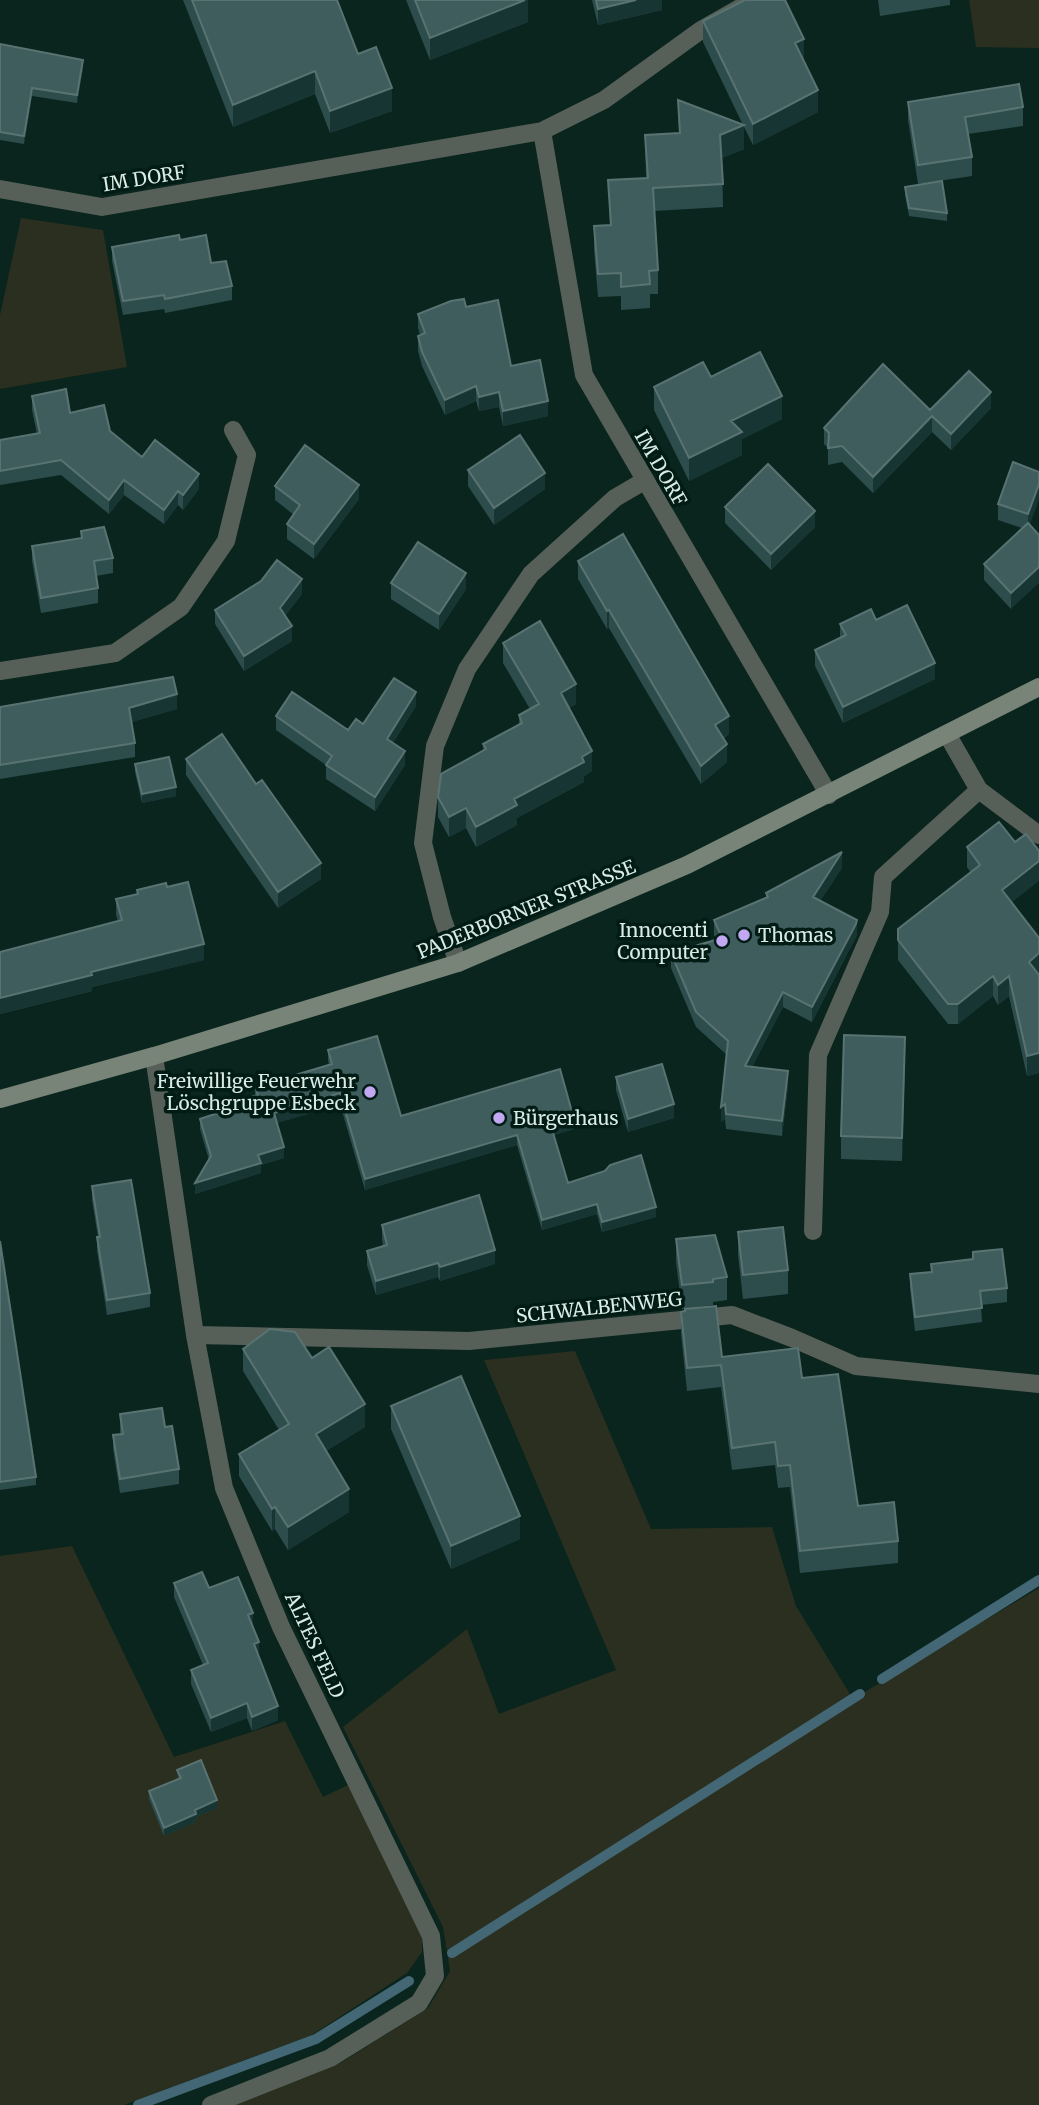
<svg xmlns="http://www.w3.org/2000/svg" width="1039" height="2105" font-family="Merriweather,serif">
	<rect width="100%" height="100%" fill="#09251e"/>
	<path fill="#2a2f1f" d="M969 0H1039V48L976 47Z
		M21 218 103 230 127 367 0 389V315Z
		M575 1351 651 1529 772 1527 796 1606 853 1699 1039 1588V2105H231L342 2062 428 2008 450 1971 443 1927 343 1727 467 1629 499 1714 616 1670 484 1360Z
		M72 1546 174 1757 285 1721 323 1797 350 1784 422 1935V1952L407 1973 312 2035 124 2105H0V1556Z"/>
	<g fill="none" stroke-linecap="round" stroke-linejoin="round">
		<path stroke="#436774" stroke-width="10" d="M882 1679 1039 1580
			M452 1953 860 1694
			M138 2105 316 2039 409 1981"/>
		<path stroke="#576058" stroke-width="18" d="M542 131 584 375 829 795
			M0 189 102 207 542 131 604 100 701 30 754 0
			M0 671 115 653 181 607 226 541 247 455 233 430
			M947 734 979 790 1039 835
			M458 963 442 917 423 843 435 746 467 669 531 574 615 498 644 481
			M154 1056 195 1335 224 1488 281 1627 431 1936 435 1976 419 2003 330 2058 211 2105
			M813 1231 818 1055 880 912 883 877 979 790
			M195 1335 469 1341 732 1315 792 1338 856 1366 1039 1384"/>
		<path stroke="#778477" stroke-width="18" d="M0 1099 154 1056 458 963 687 865 1039 687"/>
	</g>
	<path fill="#2d4c4c" d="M183 0H339L337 1 358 54 392 111 330 133 315 94 233 127Z
		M406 0H528V22L430 60Z
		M592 0H662V10L598 25Z
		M878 0H950V5L880 16Z
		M703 21 803 60 818 112 753 145 744 127V149L722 158 723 207 654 211 658 270V294H650V308L621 310V296L598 297 594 250V226H610L608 180 646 178 645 135 679 133 678 100 743 125 703 42Z
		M0 44 83 68 77 103 32 96 24 144 0 140Z
		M908 102 1023 107V126L968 134 972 157V176L918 184 908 120Z
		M905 187 947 213V221L909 216 905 195Z
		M180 240 211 263 232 286V300L165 313 164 309 123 315 112 261V247Z
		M466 307 511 366 548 416 503 426 499 407 479 411 476 401 445 415 422 366 418 351V336L420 335 418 328V314Z
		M711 377 782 419 742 439V455L689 481 654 410V387Z
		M32 396 110 431 142 457 199 489 183 510 178 505 164 524 124 495 109 514 61 475 0 485V440L37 434 32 410Z
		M991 408 951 450 932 432 873 493 842 462 828 465V448L824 444V428L930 410Z
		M468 470 545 489 494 525 468 486Z
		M1039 472 1030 525 1011 609 984 580V564L1022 528 998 520V504Z
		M275 486 359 499 314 559 287 539V524L294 515 275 500Z
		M725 507 815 527 771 570 725 523Z
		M81 531 113 558V573L96 576 98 588V603L41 613 32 561V546L81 538Z
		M578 561 729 734 724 738 727 762 701 784 609 628 607 629 578 579Z
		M391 583 466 589 439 630 391 599Z
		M302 594 285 616 292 641 244 671 215 624V610Z
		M876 620 935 679 843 723 815 666V650L840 638V624Z
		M503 643 576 704 569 708 592 771 584 776V782L517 818V825L476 847 466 828 449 837 438 817V797L483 751V744L519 725V715L530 709 503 663Z
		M416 706 393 743 405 765 375 811 326 779V765L276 730V716L348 730 363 724Z
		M0 707 177 709 131 722 135 743V757L0 779Z
		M186 759 321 879 278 908 186 775Z
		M135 764 176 796 142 803 135 772Z
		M967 847 1011 902 1039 975V1073L1027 1076 1009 996 998 1005 993 996 958 1024H948L898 960V929L971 873 967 867Z
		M842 868 820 901 857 935 812 1022 783 1007 752 1067 788 1086 782 1136 726 1129 725 1119 721 1122 727 1055 696 1027 671 968V953L717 940 714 935V920L766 898V893Z
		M167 887 204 960 92 987V991L0 1014V952L118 921 116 915V899L137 894V890Z
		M328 1050 401 1116 574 1129 554 1135 568 1183 656 1217 602 1232 597 1214 542 1230 517 1145 365 1190 340 1104 277 1123 284 1158 261 1165V1173L195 1194 209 1160 200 1129V1119L225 1111V1105L255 1096V1087L329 1065 328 1061Z
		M905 1060 902 1161 841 1159V1136Z
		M616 1077 674 1118 628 1132 616 1090Z
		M92 1186 150 1293V1307L107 1315 97 1251V1237H98L92 1200Z
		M382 1225 495 1264 440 1281 438 1277 376 1295 367 1265V1251L383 1246 382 1239Z
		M738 1232 788 1270V1294L743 1299 738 1255Z
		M676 1239 727 1277V1300L713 1302V1305L682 1309 676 1262Z
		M0 1241 36 1477V1485L0 1490Z
		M973 1252 1007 1288V1302L981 1305 982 1322 915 1331 910 1288V1274L931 1272V1264L973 1259Z
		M681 1312 722 1357 802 1378 858 1506 898 1541V1563L800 1573 790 1487 778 1488 775 1465 732 1470 721 1387 687 1391 681 1334Z
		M243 1349 312 1358 365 1427 326 1451 349 1512 288 1550 275 1529 272 1531 239 1476V1454L279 1430 243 1371Z
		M391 1406 520 1539 451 1569 391 1429Z
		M120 1414 165 1427 179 1469V1484L120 1493 113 1449V1435L120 1434Z
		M174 1583 209 1588 253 1627 259 1656 278 1720 252 1731 247 1718 211 1732 191 1684V1670L203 1665 174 1597Z
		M177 1770 217 1808 196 1817V1822L164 1836 149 1799V1791L178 1779Z"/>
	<path fill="#173533" d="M525 0H528V22L430 60V38Z
		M636 0H662V10L598 25V9Z
		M804 39V60L795 43Z
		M83 60V68L77 103V95Z
		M315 71V94L233 127V105Z
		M32 88V96L24 144V136Z
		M392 88V111L330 133V111Z
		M818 90V112L753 145V124Z
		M744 125V149L720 159V135Z
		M476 386V401L445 415V400Z
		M499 392V407L479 411V397Z
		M991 392V408L951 450V434Z
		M782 396V419L742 439V455L689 481V458L731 421Z
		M548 401V416L503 426V411Z
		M932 416V432L873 493V477Z
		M545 473V489L494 525V508Z
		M199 474V489L183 510V495Z
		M124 480V495L109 514V500Z
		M1039 484V500L1028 530V514Z
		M359 485V499L314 559V544Z
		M178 491V505L164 524V510Z
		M815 511V527L771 570V554Z
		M1039 567V583L1011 609V593Z
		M466 573V589L439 630V614Z
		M302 579V594L280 623V608Z
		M609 610V628L607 629V611Z
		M292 626V641L244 671V656Z
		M935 663V679L843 723V707Z
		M576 684V704L561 713V693Z
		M416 692V706L387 753V739Z
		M177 694V709L129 723V708Z
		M729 716V734L715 743V725Z
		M727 744V762L701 784V766Z
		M405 751V765L375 811V797Z
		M592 751V771L584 776V782L517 818V825L476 847V827L514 799Z
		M176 787V796L142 803V794Z
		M466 808V828L449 837V817Z
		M842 852V868L813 912V897Z
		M1039 861V881L1002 910V890Z
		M321 863V879L278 908V892Z
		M857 920V935L812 1022V1007Z
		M204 944V960L92 987V991L0 1014V998L91 972Z
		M1039 953V974L1029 982V962Z
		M993 976V996L958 1024V1004Z
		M1009 976V996L998 1005V985Z
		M783 992V1007L745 1081V1066Z
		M905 1037V1060L902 1161V1138Z
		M1039 1053V1073L1027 1076V1056Z
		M788 1071V1086L782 1136V1121Z
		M340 1093V1104L274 1124V1113Z
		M674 1104V1118L628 1132V1119Z
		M725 1104V1119L721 1122V1107Z
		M574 1119V1129L551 1136V1126Z
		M517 1135V1145L365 1190V1179Z
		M284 1147V1158L261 1165V1173L195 1194V1183L258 1155Z
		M597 1204V1214L542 1230V1220Z
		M656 1207V1217L602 1232V1222Z
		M495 1250V1264L440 1281V1267Z
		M438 1263V1277L376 1295V1281Z
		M365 1404V1427L316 1457V1434Z
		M349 1489V1512L288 1550V1527Z
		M275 1507V1529L272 1531V1509Z
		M520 1516V1539L451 1569V1546Z
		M253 1613V1628L248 1615Z
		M259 1642V1656L254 1644Z
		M247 1703V1718L211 1732V1718Z
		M278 1706V1720L252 1731V1717Z
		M217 1800V1808L196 1817V1822L164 1836V1828L195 1810Z"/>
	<path fill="#405d5d" stroke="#587372" stroke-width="2" d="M192 0H337L358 54 376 47 392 88 330 111 315 71 233 105Z
		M415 0H525L430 38Z
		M596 0H636L598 9Z
		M745 0H785L804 39 795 43 818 90 753 124 703 21Z
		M0 44 83 60 77 95 32 88 24 136 0 132Z
		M1019 84 1023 107 965 117 972 157 918 165 908 102Z
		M678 100 744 125 720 135 723 184 653 188 658 270 649 271 650 284 621 287V273L598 274 594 226 611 225 608 180 648 178 645 135 680 133Z
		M942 181 947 213 909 208 905 187Z
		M179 235 180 240 206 235 211 263 226 261 232 286 165 299 164 295 123 301 112 247Z
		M464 299 466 307 498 300 511 366 540 360 548 401 503 411 499 392 479 397 476 386 445 400 422 352 418 336 425 333 418 314 451 301Z
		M760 352 782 396 731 421 742 432 689 458 654 387 703 362 711 377Z
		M883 364 930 410 969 371 991 392 951 434 932 416 873 477 842 446 828 448 829 433 824 428Z
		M66 389 70 413 104 405 110 431 142 457 155 440 199 474 183 495 178 491 164 510 124 480 109 500 61 460 0 471V440L40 433 32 396Z
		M520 435 545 473 494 508 468 470Z
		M305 445 359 485 314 544 287 524 300 505 275 486Z
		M1013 462 1039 472V484L1028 514 998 504Z
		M768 464 815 511 771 554 725 507Z
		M1028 523 1039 535V567L1011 593 984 564Z
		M104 527 113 558 94 561 98 588 41 598 32 546 82 538 81 531Z
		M623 534 729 716 715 725 727 744 701 766 609 610 607 611 578 561Z
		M418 542 466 573 439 614 391 583Z
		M277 560 302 579 280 608 292 626 244 656 215 610 261 581Z
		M907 605 935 663 843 707 815 650 846 635 840 624 871 609 876 620Z
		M540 621 576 684 561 693 592 751 582 757 584 762 514 799 517 805 476 827 466 808 449 817 438 797 441 774 486 749 483 744 522 723 519 715 539 704 503 643Z
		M173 677 177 694 129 708 135 743 0 765V707Z
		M394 678 416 692 387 739 405 751 375 797 326 765 332 756 276 716 292 692 348 730 356 719 363 724Z
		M222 734 256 784 262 780 321 863 278 892 186 759Z
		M169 757 176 787 142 794 135 764Z
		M999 822 1015 842 1026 834 1039 851V861L1002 890 1039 938V953L1029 962 1039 975V1053L1027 1056 1009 976 998 985 993 976 958 1004H948L898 940V929L980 865 967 847Z
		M842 852 813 897 857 920 856 924 812 1007 783 992 745 1066 788 1071 782 1121 726 1114 725 1104 721 1107 728 1041 696 1012 671 953 722 938 714 920 768 897 766 893Z
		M188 882 204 944 91 972 92 975 0 998V952L122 920 116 899 138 894 137 890 166 883 167 887Z
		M844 1035 905 1037 902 1138 841 1136Z
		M377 1036 401 1116 560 1069 574 1119 551 1126 568 1183 605 1171 610 1165 641 1155 656 1207 602 1222 597 1204 542 1220 517 1135 365 1179 340 1093 274 1113 284 1147 258 1155 261 1163 195 1183 211 1156 200 1119 227 1110 225 1105 258 1095 255 1087 332 1064 328 1050Z
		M662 1064 674 1104 628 1119 616 1077Z
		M131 1180 150 1293 107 1300 97 1237H100L92 1186Z
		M479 1195 495 1250 440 1267 438 1263 376 1281 367 1251 387 1245 382 1225Z
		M783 1227 788 1270 743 1275 738 1232Z
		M715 1235 727 1277 713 1279V1282L682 1285 676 1239Z
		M0 1241 36 1477 0 1482Z
		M1002 1249 1007 1288 980 1291 982 1308 915 1317 910 1274 932 1272 931 1264 973 1259V1252Z
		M716 1306 722 1357 798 1348 802 1378 838 1374 858 1506 894 1502 898 1541 800 1551 790 1465 778 1466 775 1442 732 1448 721 1365 687 1368 681 1312 685 1311V1309Z
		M270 1329 295 1332 312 1358 329 1347 365 1404 316 1434 349 1489 288 1527 275 1507 272 1509 239 1454 289 1424 243 1349Z
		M461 1376 520 1516 451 1546 391 1406Z
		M162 1408 165 1427 172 1426 179 1469 120 1479 113 1435 123 1434 120 1414Z
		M202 1572 209 1588 238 1577 253 1613 248 1615 259 1642 254 1644 278 1706 252 1717 247 1703 211 1718 191 1670 208 1663 174 1583Z
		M201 1760 217 1800 195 1810 196 1814 164 1828 149 1791 181 1778 177 1770Z"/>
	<g fill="#c2a8f3" stroke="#011c14" stroke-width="2.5">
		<circle cx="744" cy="935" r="7"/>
		<circle cx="722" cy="941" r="7"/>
		<circle cx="370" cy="1092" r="7"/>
		<circle cx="499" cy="1118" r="7"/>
	</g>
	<g text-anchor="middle" stroke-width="7" stroke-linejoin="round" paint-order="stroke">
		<g font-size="19" fill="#daeae4" stroke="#011c14">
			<text transform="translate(144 178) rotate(-9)" y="7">IM DORF</text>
			<text transform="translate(661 468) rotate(60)" y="7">IM DORF</text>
			<text transform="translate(526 909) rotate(-22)" y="7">PADERBORNER STRASSE</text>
			<text transform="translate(599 1307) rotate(-6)" y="7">SCHWALBENWEG</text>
			<text transform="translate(315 1645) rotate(65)" y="7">ALTES FELD</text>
		</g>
		<g font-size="19" fill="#daeae4" stroke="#011c14" text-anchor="end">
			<text x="708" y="937">Innocenti<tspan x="708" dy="22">Computer</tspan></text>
			<text x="758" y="942" text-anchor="start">Thomas</text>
			<text x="356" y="1088">Freiwillige Feuerwehr<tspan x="356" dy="22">Löschgruppe Esbeck</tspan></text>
			<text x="513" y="1125" text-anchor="start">Bürgerhaus</text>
		</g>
	</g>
</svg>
